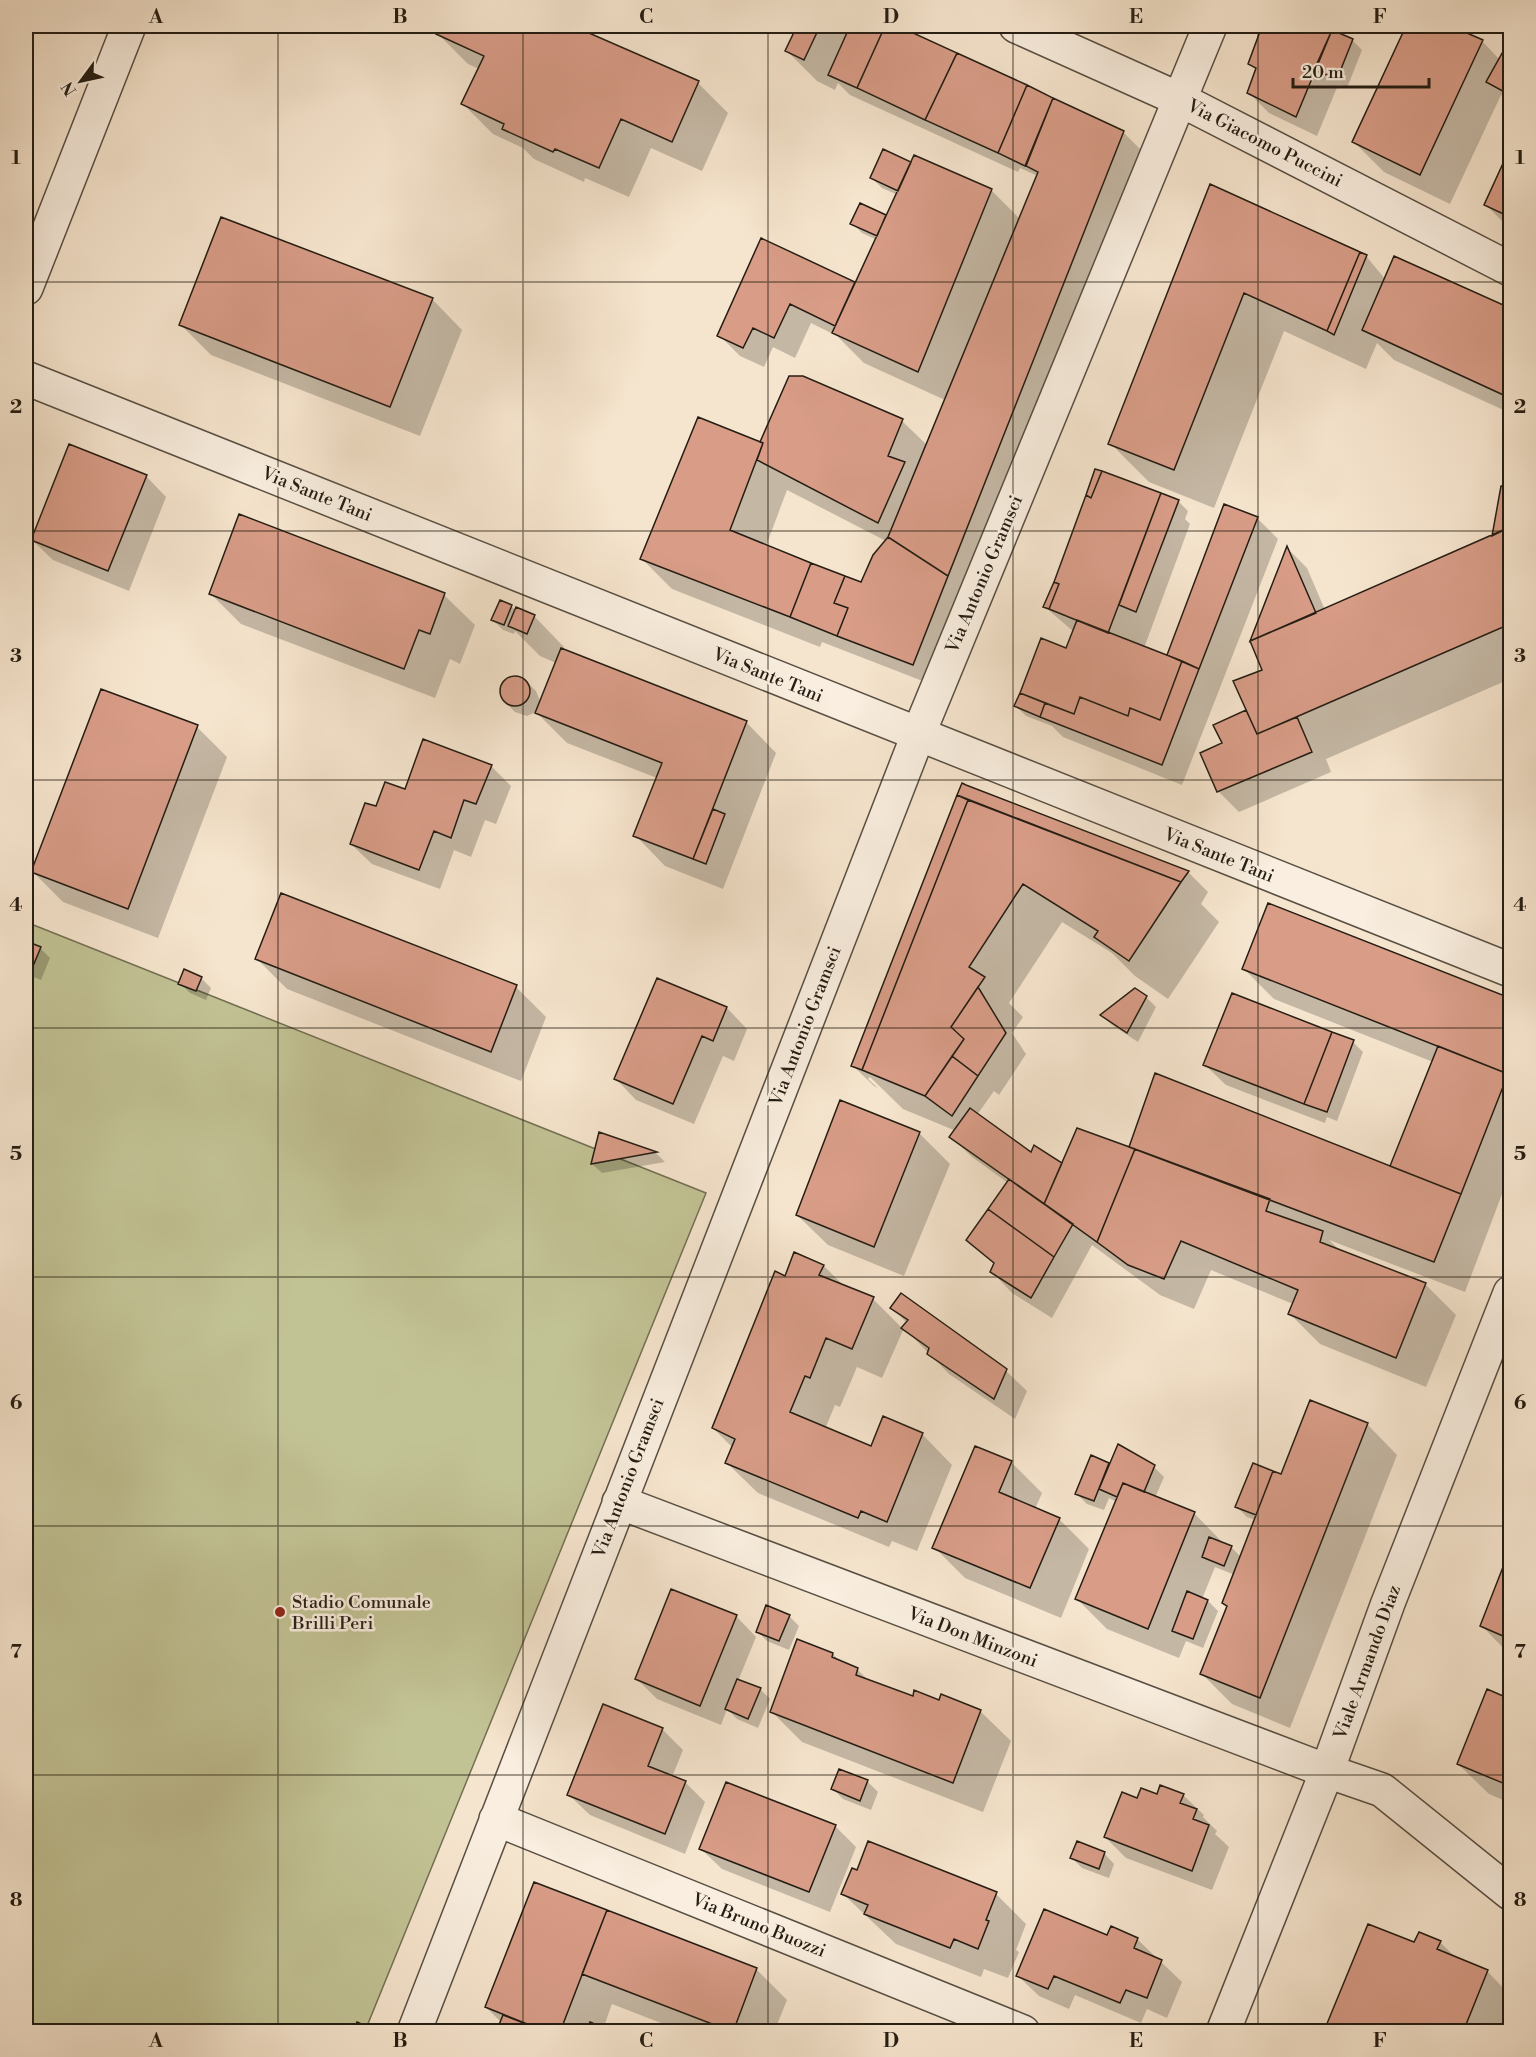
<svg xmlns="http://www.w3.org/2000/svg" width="1536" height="2057" font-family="'Libre Bodoni',serif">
	<rect width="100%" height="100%" fill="#f6e5ce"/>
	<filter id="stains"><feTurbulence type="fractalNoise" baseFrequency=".00333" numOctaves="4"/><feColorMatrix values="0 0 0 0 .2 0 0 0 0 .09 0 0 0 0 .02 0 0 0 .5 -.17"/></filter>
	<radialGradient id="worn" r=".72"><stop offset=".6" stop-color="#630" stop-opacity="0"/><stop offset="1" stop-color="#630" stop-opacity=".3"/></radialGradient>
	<path fill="#c2c395" stroke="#737054" stroke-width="1.5" d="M26 922 706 1193 365 2031H26Z"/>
	<path fill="#0003" fill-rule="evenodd" d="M441 26H570L698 83 728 113 702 171 651 148 629 197 585 178 584 182 534 159 523 148 493 134 463 104 479 69 468 64 437 33Z
		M779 26H895L1123 132 1162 171 987 614 966 601 933 685 822 642 820 647 672 589 642 559 760 444 790 377 902 421 927 445 945 400 864 363 837 336 811 323 795 358 773 347 764 367 740 356 719 335 762 240 856 285 877 240 862 233 852 223 885 217 887 218 898 195 882 188 872 178 910 163 991 190 1020 219 1038 176 1020 168 1018 172 850 95 838 83 835 90 817 81 787 51 795 33ZM787 490 886 541 862 584 766 546Z
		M1264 26H1315L1352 40 1362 50 1347 88 1338 85 1317 136 1269 113 1249 93 1257 71 1249 63Z
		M1356 26H1371L1368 31Z
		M1408 26H1448L1482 41 1500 60 1510 42V104L1501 95 1450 204 1384 172 1354 142Z
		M1510 152V229L1486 205Z
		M1211 186 1366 256 1385 279 1395 258 1510 310V413L1394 360 1377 343 1366 369 1284 331 1214 508 1149 482 1110 443Z
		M432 299 462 330 420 436 211 355 181 325Z
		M146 476 166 497 129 591 53 560 32 540Z
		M1502 487 1510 489V679L1326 759 1331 772 1239 812 1218 791 1224 744 1245 712 1251 717 1264 671 1288 549 1307 568 1325 610 1495 536Z
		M1160 494 1178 501 1188 511 1185 519 1190 524 1144 648 1174 660 1257 518 1278 539 1182 785 1063 737 1052 726 1026 716 1016 706 1026 697 1021 693 1067 650 1074 632 1045 607Z
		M240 515 444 595 475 625 460 664 450 659 435 698 241 624 210 593Z
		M511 606 516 611 534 616 564 647 563 650 746 722 776 753 723 889 665 866 635 835 657 778 567 743 536 712 527 716 515 712 505 702 500 689 505 680 516 676 525 680 536 691 541 703 556 663 540 656 515 631 514 634 503 630 493 620Z
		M197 727 227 757 158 938 63 902 33 872Z
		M491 766 511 786 496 824 485 820 471 857 454 850 440 889 372 864 351 844 376 808Z
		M963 785 1188 872 1208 892 1201 904 1219 922 1168 999 1135 976 1112 953 1062 922 1009 1003 1023 1017 1012 1033 1026 1054 999 1095 994 1091 977 1115 1031 1155 1062 1165 1130 1149 1391 1168 1433 1062 1274 999 1244 969 1269 905 1510 999V1173L1465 1292 1329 1240 1342 1252 1425 1284 1456 1315 1426 1387 1320 1344 1289 1313 1293 1304 1211 1270 1194 1309 1160 1295 1092 1245 1052 1318 1012 1293 992 1272 995 1265 968 1239 1008 1183 972 1157 951 1137 956 1131 903 1109 870 1077 868 1079 878 1088 874 1086 853 1066Z
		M26 943 40 948 50 958 41 980 26 974Z
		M257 959 516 987 546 1017 521 1081 287 989Z
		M201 978 211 988 206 1000 190 993 180 983Z
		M658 980 727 1008 747 1029 734 1061 723 1056 694 1124 636 1100 616 1079Z
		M1146 997 1156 1007 1138 1042 1112 1025 1102 1015Z
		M1353 1042 1363 1052 1337 1121 1327 1117 1325 1123 1226 1085 1205 1065Z
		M919 1133 950 1164 904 1276 828 1245 797 1215Z
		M600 1134 656 1153 665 1162 602 1173 592 1164Z
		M824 1266 845 1287 873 1299 903 1329 907 1323 892 1308 1006 1371 1027 1391 1015 1419 949 1374 904 1328 882 1378 857 1367 840 1407 835 1405 825 1429 872 1448 922 1434 952 1465 917 1551 892 1541 889 1547 758 1493 727 1463 733 1448 713 1428 786 1278Z
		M1367 1424 1397 1455 1290 1728 1232 1704 1202 1674 1228 1607 1224 1603 1235 1575 1215 1567 1202 1599 1208 1601 1218 1611 1203 1648 1186 1641 1179 1658 1107 1629 1077 1599 1117 1502 1109 1498 1104 1510 1087 1504 1077 1494 1092 1457 1110 1465 1154 1467 1164 1477 1155 1498 1194 1513 1224 1544 1231 1547 1241 1557 1256 1520 1247 1517 1237 1507 1282 1476Z
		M1011 1462 1042 1493 1035 1509 1059 1519 1089 1549 1061 1618 965 1578 934 1547Z
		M1510 1553V1655L1482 1626Z
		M736 1616 756 1637 738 1681 760 1689 770 1699 758 1728 737 1719 727 1709 721 1725 657 1699 637 1679Z
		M789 1616 799 1626 789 1650 767 1641 757 1631Z
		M833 1654 841 1663 857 1669 870 1682 914 1698 940 1702 980 1711 1011 1741 983 1812 802 1742 771 1711Z
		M1488 1691 1510 1700V1803L1489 1794 1458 1764Z
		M662 1729 683 1750 672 1777 685 1782 705 1802 685 1854 590 1815 569 1795Z
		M840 1771 868 1782 878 1792 871 1810 843 1799 833 1789Z
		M1183 1795 1204 1815 1203 1817 1217 1831 1215 1834 1229 1847 1212 1890 1126 1858 1105 1837 1138 1800Z
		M835 1826 856 1847 830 1912 722 1869 701 1849Z
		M1104 1853 1114 1864 1109 1878 1082 1868 1072 1858Z
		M534 1884 756 1969 787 2000 774 2032H684L612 2004 603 2029 609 2032H498L501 2022 486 2007Z
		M843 1894H996L1026 1924 1016 1950 1019 1952 1008 1978 984 1969 981 1977 896 1944Z
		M1137 1939 1182 1982 1167 2018 1147 2009 1141 2023 1075 1995 1069 2009 1039 1996 1018 1976Z
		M1440 1942 1457 1959 1487 1971 1510 1995V2018L1505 2032H1334L1328 2026Z"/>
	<path fill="#d89c87" stroke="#241d13" stroke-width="1.5" d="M439 26H573L699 81 672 142 621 119 599 168 555 149 553 152 502 129 504 124 461 104 484 56 436 34Z
		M797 26H820L804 60 785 51Z
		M850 26H885L857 88 828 75Z
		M885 26H898L957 53 925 120 857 88Z
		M1262 26H1319L1332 30 1296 117 1247 93 1256 68 1248 64Z
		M1406 26H1451L1483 40 1420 175 1352 142Z
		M1332 30 1353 39 1337 79 1314 70Z
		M1510 39V95L1486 82Z
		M957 53 1027 85 998 153 925 120Z
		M1027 85 1053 98 1025 166 998 153Z
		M1053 98 1124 131 948 576 888 537 1038 172 1026 166Z
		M1510 148V217L1484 205Z
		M883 149 911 162 898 191 870 178Z
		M914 155 992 189 918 372 832 333Z
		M1210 184 1360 252 1327 331 1244 293 1174 470 1108 444Z
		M860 203 886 215 877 236 850 224Z
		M221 217 433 298 390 407 179 325Z
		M761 238 855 282 835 326 790 304 774 338 753 328 743 348 717 336Z
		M1360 252 1367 255 1334 335 1327 331Z
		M1394 256 1510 308V398L1362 330Z
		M789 376H803L903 419 888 456 905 462 878 523 757 460 763 443 760 442Z
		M698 417 763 443 730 530 811 563 790 617 640 559Z
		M69 444 147 475 108 571 31 540Z
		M1095 469 1102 471 1091 498 1086 495Z
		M1102 471 1161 493 1108 633 1049 609 1059 584 1054 582 1086 495 1091 498Z
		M1501 486 1510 487V527L1492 536Z
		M1161 493 1179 500 1136 612 1119 605Z
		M1224 504 1258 517 1199 669 1167 655Z
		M239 514 445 593 430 634 419 630 404 669 209 594Z
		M1510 527V624L1257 734 1233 681 1262 670 1250 641Z
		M888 537 948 576 913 665 837 636 848 608 834 603 845 576 861 582 873 555Z
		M1287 546 1316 613 1250 641 1282 559Z
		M811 563 845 576 834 603 848 608 837 636 790 617Z
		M1054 582 1059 584 1049 609 1043 607Z
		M500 600 512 605 504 625 491 620Z
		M516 607 535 615 527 634 508 626Z
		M1077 620 1182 661 1160 720 1130 708 1128 716 1080 697 1074 714 1020 693 1041 638 1066 648Z
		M561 648 747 721 693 859 633 836 662 763 535 713Z
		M1182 661 1199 669 1162 765 1040 717 1045 703 1074 714 1080 697 1128 716 1130 708 1160 720Z
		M500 691a15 15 0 1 1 30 0a15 15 0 1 1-30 0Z
		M101 689 198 725 128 909 31 872Z
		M1020 693 1045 703 1040 717 1014 706Z
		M1246 710 1257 734 1297 717 1312 752 1217 792 1200 753 1222 743 1213 725Z
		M423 739 492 765 476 804 464 800 451 838 434 831 419 870 350 844 365 803 376 806 385 782 405 789Z
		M962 783 966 785 1189 871 1181 882 957 795Z
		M957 795 968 800 862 1070 851 1066Z
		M968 800 1181 882 1129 961 1094 937 1098 931 1023 884 969 967 985 977 951 1027 964 1039 925 1096 862 1070Z
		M713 809 725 814 706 864 693 859Z
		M281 893 517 985 491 1052 255 959Z
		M1268 903 1510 998V1067L1508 1074 1242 969Z
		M26 941 41 947 31 971 26 969Z
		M184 969 202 977 196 991 178 984Z
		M657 978 727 1007 713 1041 702 1036 673 1104 614 1079Z
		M978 987 1006 1033 978 1076 952 1056 964 1039 951 1027Z
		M1135 988 1147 996 1127 1033 1100 1015Z
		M1232 993 1332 1032 1304 1104 1203 1065Z
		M1332 1032 1354 1040 1327 1112 1304 1104Z
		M1438 1046 1508 1074 1461 1194 1390 1166Z
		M952 1056 978 1076 952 1116 925 1096Z
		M1155 1073 1461 1194 1434 1262 1129 1147Z
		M840 1100 920 1132 874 1247 796 1215Z
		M970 1108 1031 1152 1034 1145 1062 1163 1044 1204 949 1137Z
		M1077 1128 1135 1149 1097 1242 1044 1204Z
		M599 1132 657 1152 591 1164Z
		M1135 1149 1270 1199 1266 1211 1323 1231 1320 1242 1426 1283 1396 1358 1288 1314 1298 1290 1181 1241 1164 1279 1128 1265 1097 1242Z
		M1009 1179 1073 1224 1054 1257 988 1209Z
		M988 1209 1054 1257 1031 1298 990 1272 994 1263 966 1240Z
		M794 1252 824 1265 819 1275 874 1297 852 1349 826 1338 810 1378 805 1376 790 1412 871 1446 883 1416 923 1433 887 1522 861 1511 858 1518 725 1463 735 1439 712 1428 775 1271 785 1276Z
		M901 1293 1007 1369 994 1399 927 1354 929 1348 901 1328 908 1320 890 1308Z
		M1310 1400 1368 1423 1260 1698 1200 1674 1227 1606 1222 1603 1273 1471 1281 1474Z
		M1118 1444 1155 1465 1144 1492 1123 1483 1117 1497 1099 1489Z
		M975 1446 1012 1461 999 1492 1060 1518 1030 1588 932 1548Z
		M1091 1455 1109 1463 1094 1501 1075 1494Z
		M1253 1463 1273 1471 1256 1515 1235 1507Z
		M1123 1483 1195 1512 1148 1629 1075 1599Z
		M1209 1537 1232 1546 1224 1566 1202 1557Z
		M1510 1549V1639L1480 1626Z
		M671 1589 737 1615 700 1706 635 1679Z
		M1187 1591 1208 1600 1193 1639 1172 1631Z
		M766 1605 790 1615 779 1641 756 1632Z
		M797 1639 833 1653 832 1657 858 1668 856 1675 913 1696 914 1690 939 1700 941 1694 981 1710 953 1783 770 1712Z
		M737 1679 761 1688 748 1719 725 1709Z
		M1487 1689 1510 1699V1786L1457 1764Z
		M603 1704 663 1728 648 1766 686 1781 665 1834 567 1795Z
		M839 1769 868 1780 860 1801 831 1789Z
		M726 1782 836 1825 809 1892 699 1849Z
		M1160 1785 1184 1794 1180 1803 1197 1809 1193 1819 1209 1825 1192 1871 1104 1837 1122 1792 1137 1798 1141 1788 1157 1794Z
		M868 1841 997 1892 986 1920 989 1921 978 1949 954 1939 950 1948 864 1914 868 1905 841 1894 852 1868 857 1870Z
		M1077 1841 1105 1852 1099 1869 1070 1858Z
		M534 1882 607 1910 560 2032H547L485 2007Z
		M1044 1909 1107 1935 1111 1926 1138 1938 1134 1948 1162 1960 1147 1998 1126 1990 1120 2003 1054 1976 1048 1989 1016 1976Z
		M607 1910 757 1968 733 2032 582 1974Z
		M1368 1924 1414 1942 1419 1932 1441 1941 1437 1949 1488 1970 1463 2032H1340L1326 2026Z
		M503 2015 547 2032H496Z
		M357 2022 368 2027 380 2032H353Z
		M590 2022 614 2032H586Z"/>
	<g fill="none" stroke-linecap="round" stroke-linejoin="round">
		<defs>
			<path id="minor" d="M1016 26 1181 100 1510 269
				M26 288 129 26
				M26 378 1510 970
				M619 1502 1327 1771 1382 1790 1510 1893
				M496 1819 1023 2032
				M414 2032 918 735 1210 26"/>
			<path id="tertiary" d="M1223 2032 1327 1771 1388 1603 1510 1293"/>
		</defs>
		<use href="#minor" stroke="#584f42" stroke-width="36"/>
		<use href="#tertiary" stroke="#584f42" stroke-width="36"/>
		<use href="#minor" stroke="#f9eedf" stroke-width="33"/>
		<use href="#tertiary" stroke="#f9eedf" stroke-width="33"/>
	</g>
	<path fill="none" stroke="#241d13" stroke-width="1.5" stroke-opacity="0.55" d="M278 26V2032M523 26V2032M768 26V2032M1013 26V2032M1258 26V2032M26 282H1510M26 531H1510M26 780H1510M26 1028H1510M26 1277H1510M26 1526H1510M26 1775H1510"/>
	<circle fill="#8f2418" stroke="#f9eedf" stroke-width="2" cx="280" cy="1612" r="6"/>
	<g text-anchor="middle" stroke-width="5" stroke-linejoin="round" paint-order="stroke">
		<g font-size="18" fill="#241d13" stroke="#f9eedf">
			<text transform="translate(1265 143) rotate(27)" y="6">Via Giacomo Puccini</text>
			<text transform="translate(317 494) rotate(22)" y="6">Via Sante Tani</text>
			<text transform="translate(984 574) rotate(-67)" y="6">Via Antonio Gramsci</text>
			<text transform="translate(768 675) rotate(22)" y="6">Via Sante Tani</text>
			<text transform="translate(1219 855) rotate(22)" y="6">Via Sante Tani</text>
			<text transform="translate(805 1026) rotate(-69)" y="6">Via Antonio Gramsci</text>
			<text transform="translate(628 1478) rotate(-69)" y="6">Via Antonio Gramsci</text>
			<text transform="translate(973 1637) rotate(21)" y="6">Via Don Minzoni</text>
			<text transform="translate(1367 1662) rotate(-70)" y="6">Viale Armando Diaz</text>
			<text transform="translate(759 1925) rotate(22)" y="6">Via Bruno Buozzi</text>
		</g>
		<g font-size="18" fill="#241d13" stroke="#f9eedf" text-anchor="start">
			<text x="292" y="1608">Stadio Comunale<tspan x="292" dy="21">Brilli Peri</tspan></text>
		</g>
	</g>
	<rect width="1536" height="2057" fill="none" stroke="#f6e5ce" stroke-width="66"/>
	<g transform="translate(81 81) rotate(237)" stroke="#f9eedf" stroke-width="4.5" paint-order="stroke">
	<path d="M0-4.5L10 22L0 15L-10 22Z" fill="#241d13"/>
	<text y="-9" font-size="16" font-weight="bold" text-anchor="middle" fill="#241d13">N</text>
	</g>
	<path d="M1293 78v9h136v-9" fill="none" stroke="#241d13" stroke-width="3"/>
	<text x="1302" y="78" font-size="18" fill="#241d13" stroke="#f9eedf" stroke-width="4.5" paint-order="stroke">20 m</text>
	<rect x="33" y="33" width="1470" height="1991" fill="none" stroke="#241d13" stroke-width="2"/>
	<g font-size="20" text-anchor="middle" font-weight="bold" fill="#241d13">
		<text x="156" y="23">A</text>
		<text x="400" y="23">B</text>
		<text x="646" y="23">C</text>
		<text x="891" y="23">D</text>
		<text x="1136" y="23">E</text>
		<text x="1380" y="23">F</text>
		<text x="16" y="164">1</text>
		<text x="1520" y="164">1</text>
		<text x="16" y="413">2</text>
		<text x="1520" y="413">2</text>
		<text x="16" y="662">3</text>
		<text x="1520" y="662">3</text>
		<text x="16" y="911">4</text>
		<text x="1520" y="911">4</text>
		<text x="16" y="1160">5</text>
		<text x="1520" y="1160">5</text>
		<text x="16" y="1409">6</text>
		<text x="1520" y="1409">6</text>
		<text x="16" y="1658">7</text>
		<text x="1520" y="1658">7</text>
		<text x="16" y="1906">8</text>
		<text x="1520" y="1906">8</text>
		<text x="156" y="2047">A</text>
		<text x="400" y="2047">B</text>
		<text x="646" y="2047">C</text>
		<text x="891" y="2047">D</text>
		<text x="1136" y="2047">E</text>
		<text x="1380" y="2047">F</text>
	</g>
	<rect width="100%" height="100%" filter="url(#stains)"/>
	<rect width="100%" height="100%" fill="url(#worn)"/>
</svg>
